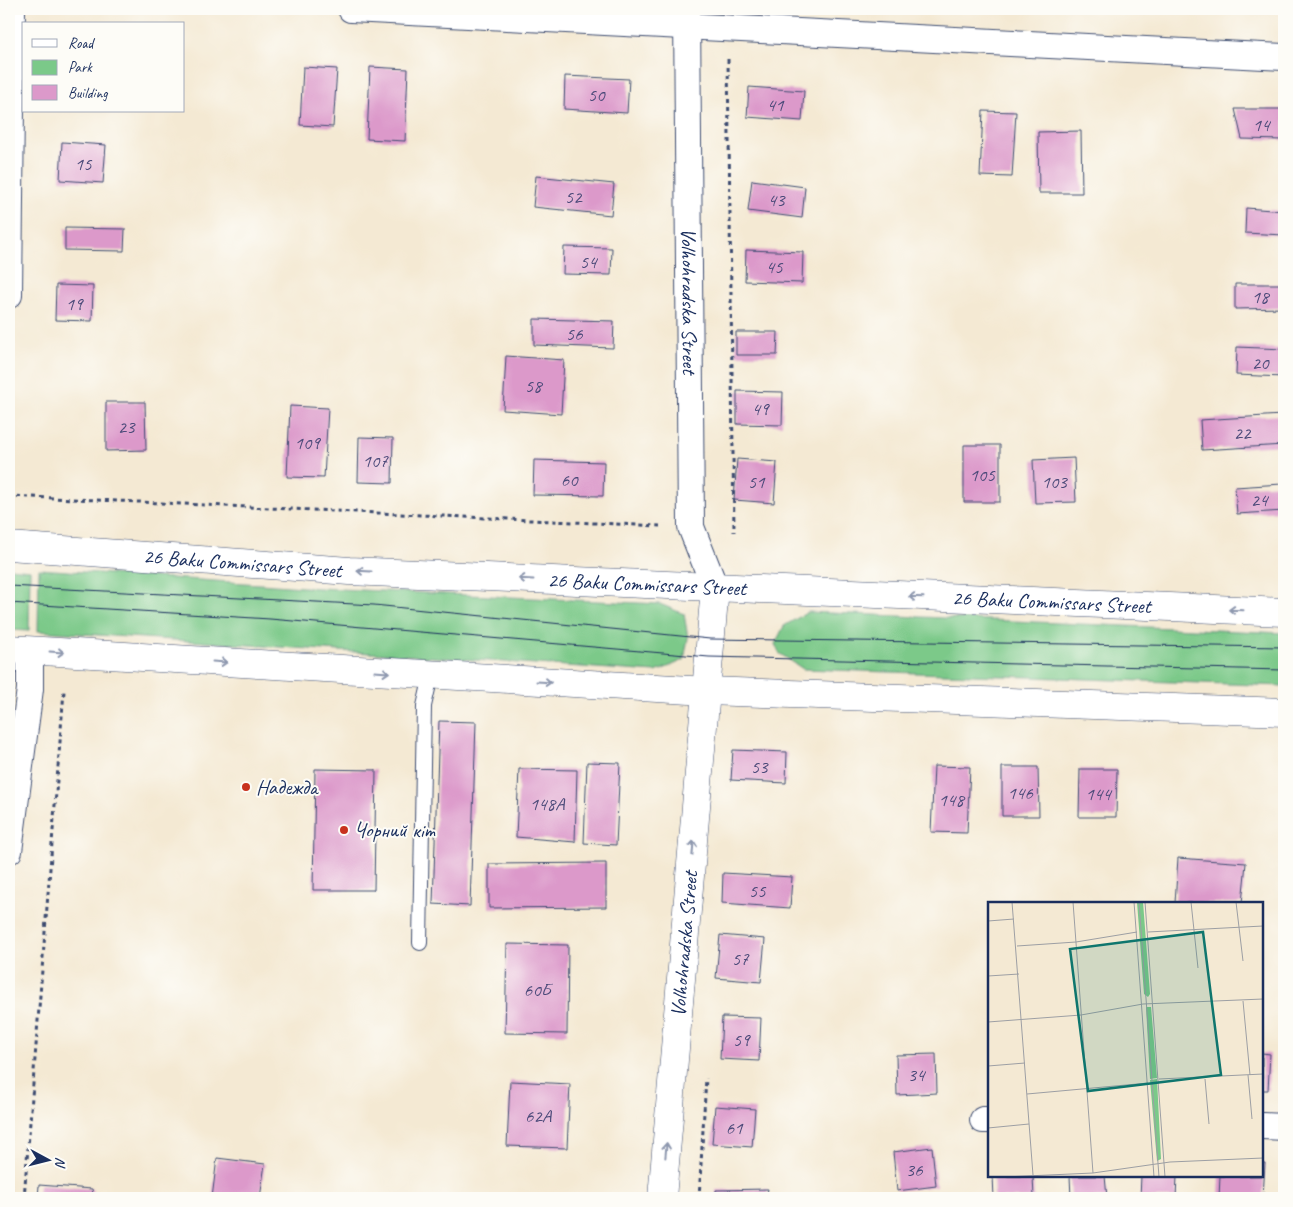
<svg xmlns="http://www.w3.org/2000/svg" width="1293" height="1207" font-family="Caveat,sans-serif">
	<rect width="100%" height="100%" fill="#fdfcf7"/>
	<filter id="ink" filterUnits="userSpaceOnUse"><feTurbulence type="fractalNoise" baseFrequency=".02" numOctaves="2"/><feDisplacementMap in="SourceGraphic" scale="10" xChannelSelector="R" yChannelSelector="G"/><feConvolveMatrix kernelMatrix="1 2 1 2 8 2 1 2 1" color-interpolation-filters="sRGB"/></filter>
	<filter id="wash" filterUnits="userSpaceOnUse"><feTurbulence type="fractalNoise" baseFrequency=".0096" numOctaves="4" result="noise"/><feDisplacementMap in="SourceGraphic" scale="20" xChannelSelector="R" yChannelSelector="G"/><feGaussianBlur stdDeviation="1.12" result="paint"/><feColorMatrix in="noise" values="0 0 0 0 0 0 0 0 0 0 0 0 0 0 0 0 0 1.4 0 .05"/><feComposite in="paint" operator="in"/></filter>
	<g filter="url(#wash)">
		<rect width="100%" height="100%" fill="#f4e9d3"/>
		<path fill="#7bc989" stroke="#4b7c74" d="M9 568 30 570 29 631 9 630Z
			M39 569 318 588 660 604 684 614 688 638 684 660 656 672 38 631Z
			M808 612 1284 633V686L803 669 779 653 775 644 784 626Z"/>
		<g id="blocks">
			<path fill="#dc99ca" d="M303 67 337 69 333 127 300 125Z
				M370 67 408 69 405 141 367 139Z
				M565 76 629 79 627 113 564 109Z
				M749 87 804 91 802 121 747 117Z
				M1235 109H1284V140L1242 139Z
				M983 111 1016 112 1012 177 980 176Z
				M1081 131 1082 193H1039L1038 132Z
				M62 142 106 145 103 183 60 180Z
				M536 176 614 184 611 215 533 207Z
				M752 180 805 187 802 218 748 211Z
				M1246 208 1284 211V235L1245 233Z
				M65 228 125 229 124 251 65 250Z
				M564 247 612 248 611 275 563 274Z
				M746 250 803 252 802 283 745 281Z
				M1235 284H1284V308L1235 309Z
				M56 285 93 286 92 321 55 320Z
				M534 319 614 321 613 348 534 345Z
				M736 332H778L777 355H736Z
				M1237 347 1284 349V377L1236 375Z
				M506 356 564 360 561 414 503 410Z
				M737 391 783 392 782 425 737 424Z
				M106 402H145L146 450 106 451Z
				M290 406 328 408 324 478 287 477Z
				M1282 415 1284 445 1202 450 1200 420Z
				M359 437 393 438 392 483 358 482Z
				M964 445H1000V502H964Z
				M1074 458 1076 502 1035 503 1033 460Z
				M737 459 777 462 774 503 734 500Z
				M534 460 604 462 603 496 533 495Z
				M1282 484 1284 511 1237 514 1235 487Z
				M439 721 476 722 470 906 433 904Z
				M733 750 787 752 786 783 731 780Z
				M587 762 620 763 616 845 584 843Z
				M934 766 970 767 967 833 931 832Z
				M1002 767H1038L1039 816H1002Z
				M315 769 376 770 374 890H313Z
				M519 769 577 770 575 842 516 837Z
				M1080 769H1117L1116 817H1079Z
				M1178 858 1246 863 1242 903H1175Z
				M606 863V907L489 908V864Z
				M723 873 792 877 790 908 722 903Z
				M720 935 765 939 761 982 716 978Z
				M507 944 568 945 567 1034 505 1033Z
				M722 1017 761 1018 759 1061 720 1059Z
				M1262 1053 1270 1054 1268 1090H1262Z
				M936 1054 937 1093 897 1095 896 1055Z
				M510 1081 570 1084 567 1148 507 1146Z
				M715 1106 755 1109 752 1147 712 1144Z
				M932 1147 936 1186 897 1191 893 1152Z
				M217 1158 265 1164 260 1198H212Z
				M1262 1163H1265L1263 1198H1219L1220 1176H1262Z
				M993 1176H1033L1034 1198H994Z
				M1070 1176H1105L1107 1198H1071Z
				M1141 1176H1177L1176 1198H1140Z
				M39 1185 92 1189 94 1198H38Z
				M768 1189 766 1198H716V1190Z"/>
		</g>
	</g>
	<g filter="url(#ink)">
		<use href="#blocks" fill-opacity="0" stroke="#3c4b70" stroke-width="1"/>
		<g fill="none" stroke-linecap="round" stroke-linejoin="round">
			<defs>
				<path id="service" d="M420 943 424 706 431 676"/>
				<g id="minor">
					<path d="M351 9 1284 57"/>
					<path id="s1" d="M687 9 691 527 715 588"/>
					<path d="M9 295 12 9"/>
					<path d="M9 851 30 689V650"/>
					<path d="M983 1120H989"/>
					<path d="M1262 1126 1284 1127"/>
				</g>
				<g id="tertiary">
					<path id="s2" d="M9 546 349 571 1284 612"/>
					<path d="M9 649 707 691 1284 712"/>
					<path id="s3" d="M662 1198 715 588"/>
				</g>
			</defs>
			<use href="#service" stroke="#3c4b70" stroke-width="16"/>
			<use href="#minor" stroke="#3c4b70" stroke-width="28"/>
			<use href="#tertiary" stroke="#3c4b70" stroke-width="29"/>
			<path stroke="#3c4b70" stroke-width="3" stroke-dasharray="4 4" stroke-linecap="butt" d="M728 59 734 532
				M9 496 660 526
				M24 1198 64 691
				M699 1198 706 1078"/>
			<use href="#service" stroke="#fff" stroke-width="14"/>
			<use href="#minor" stroke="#fff" stroke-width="26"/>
			<use href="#tertiary" stroke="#fff" stroke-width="28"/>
			<path stroke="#1b2f5e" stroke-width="1" d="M9 586 374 605 710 639 1284 647
				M9 603 270 619 709 657 1284 670"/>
		</g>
		<defs><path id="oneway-shaft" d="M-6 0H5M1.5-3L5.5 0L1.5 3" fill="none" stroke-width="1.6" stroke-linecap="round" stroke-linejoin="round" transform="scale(1.25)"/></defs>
		<g stroke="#8d97ae">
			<use href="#oneway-shaft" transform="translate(364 571) rotate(-177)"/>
			<use href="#oneway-shaft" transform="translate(526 579) rotate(-177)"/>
			<use href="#oneway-shaft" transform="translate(916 597) rotate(-178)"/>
			<use href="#oneway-shaft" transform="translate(1236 610) rotate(-178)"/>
			<use href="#oneway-shaft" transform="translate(57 652) rotate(4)"/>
			<use href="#oneway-shaft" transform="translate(220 662) rotate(4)"/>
			<use href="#oneway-shaft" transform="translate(382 672) rotate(4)"/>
			<use href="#oneway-shaft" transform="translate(544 682) rotate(3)"/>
			<use href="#oneway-shaft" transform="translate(693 848) rotate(-85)"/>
			<use href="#oneway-shaft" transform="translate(666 1150) rotate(-85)"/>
		</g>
	</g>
	<g fill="#c8321e" stroke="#fdfcf7" stroke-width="2">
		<circle cx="246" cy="787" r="5"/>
		<circle cx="344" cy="830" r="5"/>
	</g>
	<g text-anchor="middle" stroke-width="4" stroke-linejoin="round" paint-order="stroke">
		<g font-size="19" fill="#4b4a79">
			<text x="596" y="101">50</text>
			<text x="775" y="111">41</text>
			<text x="1261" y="131">14</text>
			<text x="83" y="170">15</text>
			<text x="573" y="203">52</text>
			<text x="776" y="206">43</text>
			<text x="588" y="268">54</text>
			<text x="774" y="273">45</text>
			<text x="1260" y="303">18</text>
			<text x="74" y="310">19</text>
			<text x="574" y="340">56</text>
			<text x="1260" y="369">20</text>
			<text x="533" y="392">58</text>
			<text x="760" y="415">49</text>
			<text x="126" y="433">23</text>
			<text x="1242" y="439">22</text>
			<text x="307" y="449">109</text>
			<text x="375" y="467">107</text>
			<text x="982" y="481">105</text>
			<text x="569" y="486">60</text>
			<text x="756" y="488">51</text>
			<text x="1054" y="488">103</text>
			<text x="1259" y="506">24</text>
			<text x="759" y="773">53</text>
			<text x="1020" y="799">146</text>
			<text x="1098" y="800">144</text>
			<text x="951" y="806">148</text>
			<text x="547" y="810">148А</text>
			<text x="757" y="897">55</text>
			<text x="740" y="965">57</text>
			<text x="537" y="996">60Б</text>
			<text x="741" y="1046">59</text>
			<text x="916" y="1081">34</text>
			<text x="538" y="1122">62А</text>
			<text x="734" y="1134">61</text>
			<text x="914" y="1176">36</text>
		</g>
		<g font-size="21" fill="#1b2f5e" stroke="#fdfcf7">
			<text dy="7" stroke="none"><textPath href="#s1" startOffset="292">Volhohradska Street</textPath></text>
			<text dy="7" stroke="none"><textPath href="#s2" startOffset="234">26 Baku Commissars Street</textPath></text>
			<text dy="7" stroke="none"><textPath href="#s2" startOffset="639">26 Baku Commissars Street</textPath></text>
			<text dy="7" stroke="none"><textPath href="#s2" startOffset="1044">26 Baku Commissars Street</textPath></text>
			<text dy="7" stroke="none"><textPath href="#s3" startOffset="255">Volhohradska Street</textPath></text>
		</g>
		<g font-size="21" fill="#1b2f5e" stroke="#fdfcf7" text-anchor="start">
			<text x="256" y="794">Надежда</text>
			<text x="354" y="837">Чорний кіт</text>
		</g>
	</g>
	<g transform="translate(988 902)">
		<rect width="275" height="275" fill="#f4e9d3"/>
		<path d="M149 0H155L162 92 160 95 156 92ZM158 105H163L169 176 162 177ZM169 177 173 257 169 259 162 178Z" fill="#7bc989"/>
		<path fill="none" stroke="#9d9fa4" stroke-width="1" d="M24 0 45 273M85 0 105 271M146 0 166 275M151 0 171 275M157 0 177 275M203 0 210 66M248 0 255 59M0 19 26 17M160 30 275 24M29 44 88 40 149 30M0 74 31 72M255 99 262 173M0 120 93 113 155 102 275 97M0 164 37 161M260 173 264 217M171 177 275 172M217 177 221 222M39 192 160 181M0 226 41 222M16 275 105 271 182 260 275 256"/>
		<path fill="#0f766e" fill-opacity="0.15" stroke="#0f766e" stroke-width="2.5" d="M215 30 233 173 100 189 82 47Z"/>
		<rect width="275" height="275" fill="none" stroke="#1b2f5e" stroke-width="2.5"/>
	</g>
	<rect width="1293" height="1207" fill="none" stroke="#fdfcf7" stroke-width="30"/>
	<rect x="22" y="22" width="162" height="90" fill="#fdfcf7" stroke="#a3aaba"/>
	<rect x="32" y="39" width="25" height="8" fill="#ffffff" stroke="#a3aaba"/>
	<text x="68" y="48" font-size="15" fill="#1b2f5e">Road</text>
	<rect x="32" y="60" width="25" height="15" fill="#7bc989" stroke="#a3aaba"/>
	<text x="68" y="72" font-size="15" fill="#1b2f5e">Park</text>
	<rect x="32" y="85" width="25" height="15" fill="#dc99ca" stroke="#a3aaba"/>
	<text x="68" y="98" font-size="15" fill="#1b2f5e">Building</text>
	<g transform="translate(48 1160) rotate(97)" stroke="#fdfcf7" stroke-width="4" paint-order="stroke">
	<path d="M0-4L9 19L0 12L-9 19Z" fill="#1b2f5e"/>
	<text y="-8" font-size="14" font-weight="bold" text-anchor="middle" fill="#1b2f5e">N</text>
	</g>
</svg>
